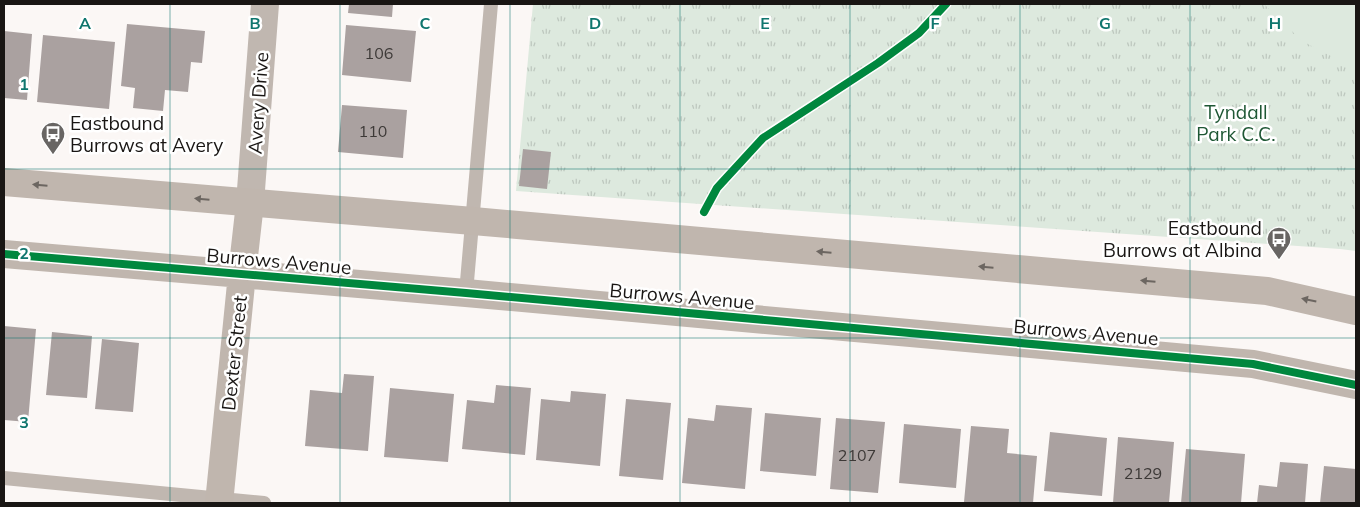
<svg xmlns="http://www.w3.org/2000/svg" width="1360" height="507" font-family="Mulish,sans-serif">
	<defs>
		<pattern id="grass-tufts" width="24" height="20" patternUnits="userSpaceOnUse" patternTransform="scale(1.25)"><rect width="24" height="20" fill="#dde9de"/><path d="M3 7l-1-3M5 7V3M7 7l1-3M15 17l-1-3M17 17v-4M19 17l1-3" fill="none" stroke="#bdc7be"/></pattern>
	</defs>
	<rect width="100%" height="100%" fill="#fbf7f5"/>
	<path fill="url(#grass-tufts)" d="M533 4H1356V251L1340 249 516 191Z"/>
	<path fill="#dde9de" d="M1264 4H1356V69L1302 41Z"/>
	<path fill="#aaa1a0" d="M349 4H393L392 17 348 13Z
		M127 24 205 31 202 63 191 62 188 92 165 90 163 111 133 108 135 88 121 86Z
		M346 25 416 31 411 82 342 75Z
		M4 31 32 34 27 100 4 98Z
		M43 35 115 42 109 109 37 102Z
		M342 105 407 110 403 158 338 152Z
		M523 149 551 152 547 189 519 186Z
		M4 326 36 329 28 422 4 420Z
		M52 332 92 336 87 398 46 395Z
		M102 339 139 343 133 412 95 409Z
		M344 374 374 376 368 451 305 446 310 390 342 393Z
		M496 385 531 388 525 455 462 449 467 400 494 403Z
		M390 388 454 394 448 462 384 457Z
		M571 391 606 394 600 466 536 460 541 399 570 402Z
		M626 399 671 403 663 480 619 476Z
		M716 405 752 408 745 489 682 483 688 418 714 421Z
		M765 413 821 418 816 476 760 471Z
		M836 418 885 422 878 493 830 489Z
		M904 424 961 429 956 488 899 483Z
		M971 426 1009 429 1007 453 1037 456 1033 503 964 502Z
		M1050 432 1107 438 1102 496 1044 491Z
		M1118 437 1174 442 1169 503H1113Z
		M1186 449 1245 454 1241 503H1181Z
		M1280 462 1308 464 1305 503H1257L1259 485 1277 487Z
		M1324 466 1356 469V503H1320Z"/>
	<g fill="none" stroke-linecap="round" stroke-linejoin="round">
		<path stroke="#c0b7b0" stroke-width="14" d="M466 293 491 4
			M4 478 264 503"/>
		<path stroke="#c0b7b0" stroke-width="28" d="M250 203 265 4"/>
		<path stroke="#c0b6ae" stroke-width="28" d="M4 182 473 221 1267 291 1356 311
			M4 254 466 293 1253 364 1356 385
			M219 503 242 274 250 203"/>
		<defs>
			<path id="cycleway" d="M704 212 717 188 763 138 878 63 919 33 946 4
				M4 254 466 293 1253 364 1356 385"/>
		</defs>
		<use href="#cycleway" stroke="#fff" stroke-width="11"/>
		<use href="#cycleway" stroke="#00873e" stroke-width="8"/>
	</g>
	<defs><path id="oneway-solid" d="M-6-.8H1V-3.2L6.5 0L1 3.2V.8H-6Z" transform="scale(1.25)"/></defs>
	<g fill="#6c6661">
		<use href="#oneway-solid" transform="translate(40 185) rotate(-175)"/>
		<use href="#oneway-solid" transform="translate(202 199) rotate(-175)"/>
		<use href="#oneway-solid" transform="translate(824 252) rotate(-175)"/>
		<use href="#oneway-solid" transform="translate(986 267) rotate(-175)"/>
		<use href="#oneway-solid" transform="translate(1148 281) rotate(-175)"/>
		<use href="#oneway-solid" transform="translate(1309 300) rotate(-168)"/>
	</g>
	<path fill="none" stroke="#0f766e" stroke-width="1" stroke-opacity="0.55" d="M170 4V503M340 4V503M510 4V503M680 4V503M850 4V503M1020 4V503M1190 4V503M4 169H1356M4 338H1356"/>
	<defs>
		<symbol id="bus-pin" viewBox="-11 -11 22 30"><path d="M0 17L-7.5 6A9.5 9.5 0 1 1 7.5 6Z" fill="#686563" stroke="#fff"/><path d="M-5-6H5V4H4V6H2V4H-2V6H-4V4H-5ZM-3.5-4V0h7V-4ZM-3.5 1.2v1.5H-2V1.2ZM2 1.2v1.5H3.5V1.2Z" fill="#fff"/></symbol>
	</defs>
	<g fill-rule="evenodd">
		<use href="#bus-pin" x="39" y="120" width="28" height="38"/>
		<use href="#bus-pin" x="1265" y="225" width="28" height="38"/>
	</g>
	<g text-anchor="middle" stroke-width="5" stroke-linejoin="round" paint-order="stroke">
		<g font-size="16" fill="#3d3937">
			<text x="379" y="59">106</text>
			<text x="373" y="137">110</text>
			<text x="857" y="461">2107</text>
			<text x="1143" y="479">2129</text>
		</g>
		<g font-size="19" fill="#191614" stroke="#fff">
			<text transform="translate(258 103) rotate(-86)" y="7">Avery Drive</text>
			<text transform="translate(279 261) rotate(5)" y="7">Burrows Avenue</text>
			<text transform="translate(682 296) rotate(5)" y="7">Burrows Avenue</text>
			<text transform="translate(1086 332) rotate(5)" y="7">Burrows Avenue</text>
			<text transform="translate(234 353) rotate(-84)" y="7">Dexter Street</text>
		</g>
		<g font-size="19" fill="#1e5734" stroke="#fff">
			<text x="1236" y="119">Tyndall<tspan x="1236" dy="22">Park C.C.</tspan></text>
		</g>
		<g font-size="19" fill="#191614" stroke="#fff" text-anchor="start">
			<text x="70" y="130">Eastbound<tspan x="70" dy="22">Burrows at Avery</tspan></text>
			<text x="1262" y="235" text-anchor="end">Eastbound<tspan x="1262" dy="22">Burrows at Albina</tspan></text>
		</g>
	</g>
	<g font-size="16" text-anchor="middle" font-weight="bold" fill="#0f766e" stroke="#fff" stroke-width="5" stroke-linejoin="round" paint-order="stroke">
		<text x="85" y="29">A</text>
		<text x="255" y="29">B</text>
		<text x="425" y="29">C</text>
		<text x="595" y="29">D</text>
		<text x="765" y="29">E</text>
		<text x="935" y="29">F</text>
		<text x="1105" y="29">G</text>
		<text x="1275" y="29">H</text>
		<text x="24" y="90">1</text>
		<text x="24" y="259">2</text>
		<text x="24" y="428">3</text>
	</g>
	<rect width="1360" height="507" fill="none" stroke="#191614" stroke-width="10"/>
</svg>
